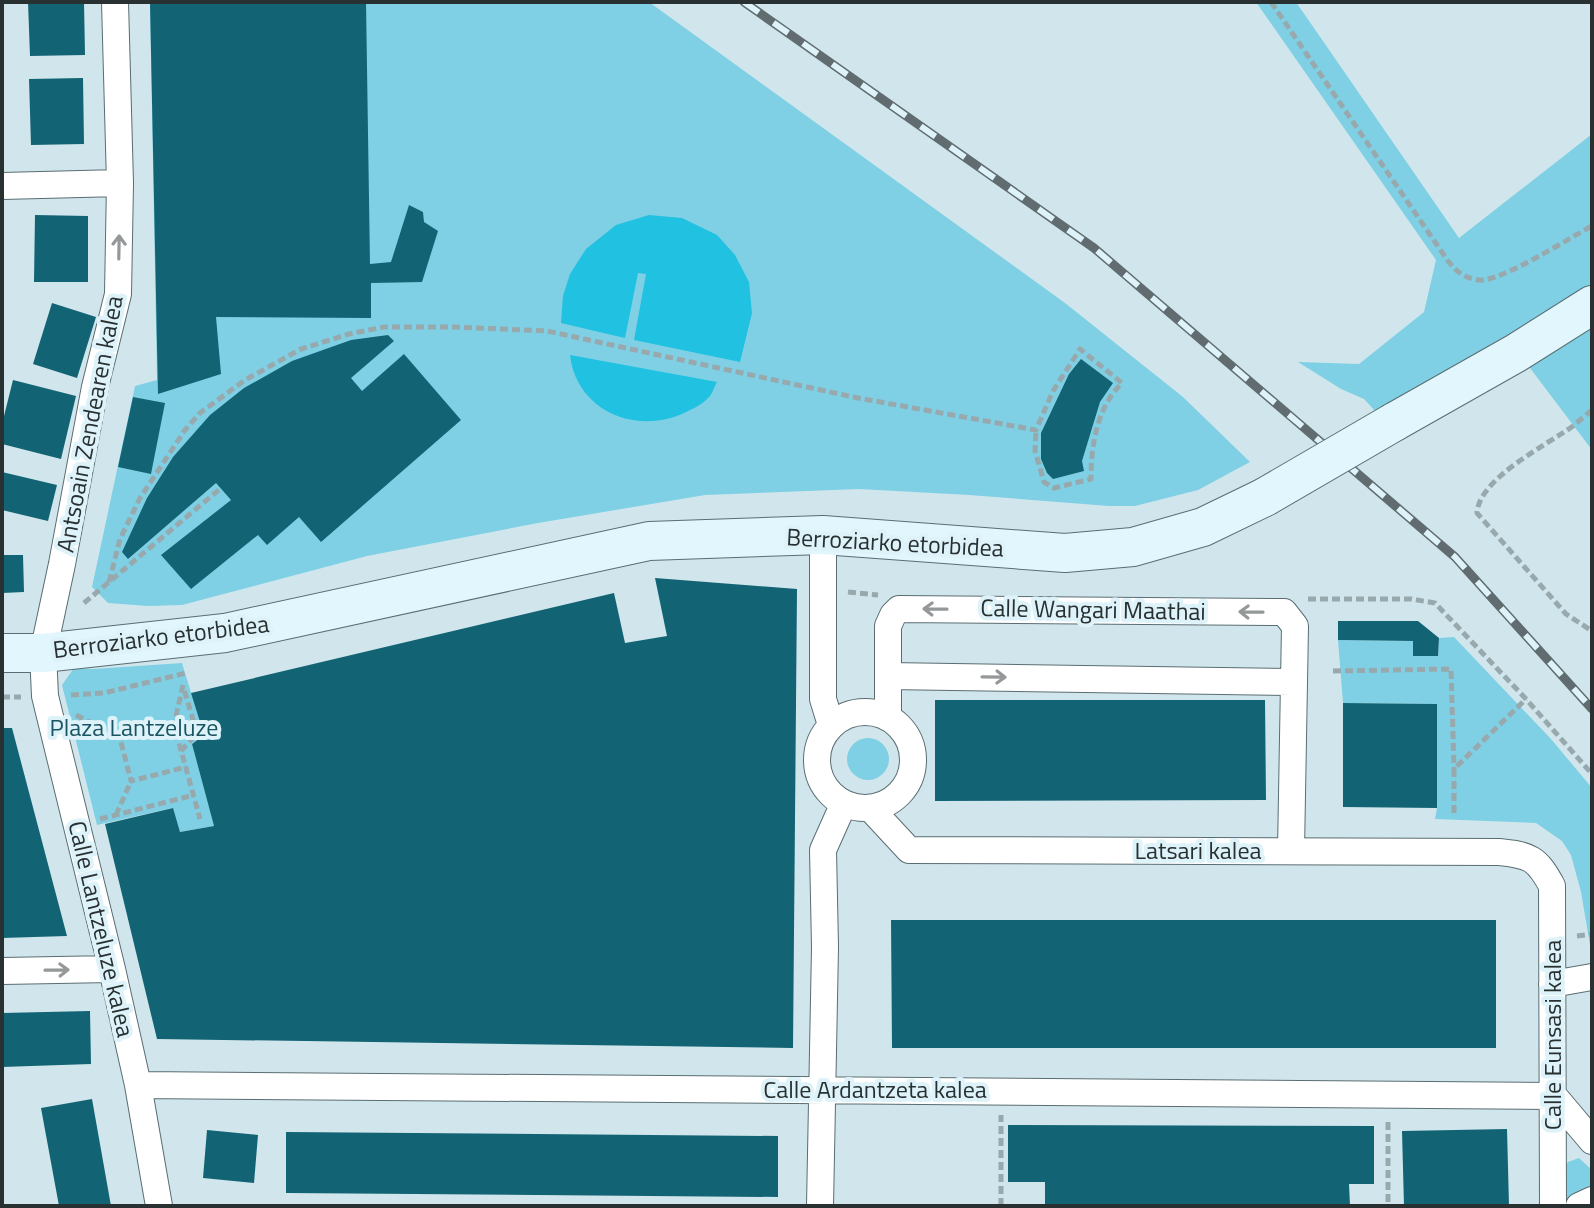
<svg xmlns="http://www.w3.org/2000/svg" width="1594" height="1208" font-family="'Titillium Web',sans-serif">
	<rect width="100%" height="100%" fill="#d1e6ec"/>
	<path fill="#7fd0e4" d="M150 2H649L1065 303 1183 397 1250 462 1198 490 1135 506H1109L969 495 859 489 705 495 538 523 367 556 182 605 148 606 108 603 92 587 135 386 157 380Z
		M1256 2H1296L1459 238 1592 134V450L1527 364 1400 438 1364 399 1341 389 1298 362 1359 364 1424 312 1436 260Z
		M1454 637 1551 739 1592 788V945H1590L1581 892 1571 855 1562 841 1536 823 1435 819 1437 808V704L1343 703 1338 640 1413 641 1438 656 1439 638Z
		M182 663 204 735 192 744 214 826 180 832 172 808 97 825 62 685 74 668 93 669Z
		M847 759a21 21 0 1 1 42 0a21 21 0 1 1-42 0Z
		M1579 1158 1592 1170V1191L1577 1196 1566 1203 1563 1169 1568 1162Z"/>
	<path fill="#20c1e1" d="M649 215 682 218 717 235 735 255 749 282 752 313 740 362 634 340 646 274 638 273 625 338 561 323 563 296 570 274 586 249 616 225Z
		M570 355 717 382C714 387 712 395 708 398 702 405 690 410 682 414 633 435 576 409 570 355Z"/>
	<path fill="#126374" d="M28 2H84L85 55 30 56Z
		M150 2H366L370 264 391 262 409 205 423 212 424 222 438 231 422 282 371 283V318L216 317 221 374 158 394Z
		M83 78 84 144 31 145 29 79Z
		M35 215 88 216V282H34Z
		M52 303 96 317 77 378 33 364Z
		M388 335 394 341 351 378 362 391 404 354 461 420 321 542 299 517 267 545 258 535 191 589 161 555 231 500 216 483 128 559 122 552 147 498 173 457 210 415 244 388 292 361 351 340Z
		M1081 359 1113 383 1100 402 1082 461 1084 471 1053 479 1047 473 1041 459V433L1069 374Z
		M13 380 76 396 61 459 2 444V424Z
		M133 397 165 403 151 474 118 467Z
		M2 472 57 485 48 521 2 510Z
		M2 555H23L24 592 2 593Z
		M655 578 797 589 793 1048 157 1039 105 824 173 808 180 832 214 826 192 744 204 735 191 693 614 593 625 643 667 636Z
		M1338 621H1418L1439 638 1438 656H1413V641L1338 640Z
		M935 700H1265L1266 800 935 801Z
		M1343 703 1437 704V808L1343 807Z
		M2 728H12L67 936 2 938Z
		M891 920H1496V1048H892Z
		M90 1011 91 1064 2 1067V1013Z
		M92 1099 111 1206H59L41 1108Z
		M1008 1125 1374 1126V1184H1349L1350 1206H1045V1182H1008Z
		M1507 1129 1509 1206H1404L1402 1131Z
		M207 1130 258 1135 254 1183 203 1178Z
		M286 1132 778 1136V1197L286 1193Z"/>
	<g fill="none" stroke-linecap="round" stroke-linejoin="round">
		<defs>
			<path id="street" d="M115 2 120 183 118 294 95 387 62 564 43 653 45 696 112 969 138 1085 159 1206
				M2 186 120 183
				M823 535V699L831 725
				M888 676 1293 682
				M817 760a48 48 0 1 1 96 0a48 48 0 1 1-96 0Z
				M888 718V626L893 615 899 609 1284 612 1295 626 1291 851
				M870 808 909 850 1499 852C1530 855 1537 858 1552 886L1553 1206
				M2 971 112 969
				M1552 984 1592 977
				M138 1085 1554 1096 1592 1141
				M820 1206 825 947 823 850 844 803
				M1579 1206 1592 1200"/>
			<path id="secondary" d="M1394 422 1516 353 1592 305
				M2 653H43L225 633 649 541 823 535 1065 553 1133 547 1203 527 1265 497"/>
		</defs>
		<use href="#street" stroke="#5a6d72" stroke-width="28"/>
		<use href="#secondary" stroke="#5a6d72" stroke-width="40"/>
		<path stroke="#98a9ae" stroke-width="5" stroke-dasharray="8 4" stroke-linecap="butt" d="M1271 2 1448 261C1457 272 1464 278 1479 280 1499 283 1571 237 1592 226
			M1592 410C1586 415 1579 421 1573 426 1547 445 1479 478 1477 513L1566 614 1592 631
			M109 582 120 539 140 498 185 430 200 413 245 380 301 349 349 334 384 327H454L547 331 858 398 1036 430 1053 391 1080 349 1122 383C1097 407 1091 445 1091 479L1054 488 1044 482 1035 451 1036 430
			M848 592 878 595
			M1308 599H1411L1435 603 1526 699 1592 774
			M84 603 221 488
			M1333 671 1451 669 1454 769
			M183 685 174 725 200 819
			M71 695 104 693 186 673
			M2 697H21
			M76 715 120 738
			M174 725 120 738 131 781 186 767
			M181 751 197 733 183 686
			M1454 813V769L1526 699
			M116 815 131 781
			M100 819 194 795
			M1577 936 1592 934
			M1388 1122V1206
			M1001 1206V1115"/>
		<use href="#street" stroke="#fff" stroke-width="26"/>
		<use href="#secondary" stroke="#e1f7fd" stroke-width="38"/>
		<defs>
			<path id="rail" d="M744 2 1094 248 1455 557 1592 709"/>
		</defs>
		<use href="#rail" stroke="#606c6f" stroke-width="9"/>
		<use href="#rail" stroke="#def3f9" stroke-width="6" stroke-dasharray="18" stroke-linecap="butt"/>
		<defs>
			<path id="secondary-bridge" d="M1265 497 1394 422"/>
		</defs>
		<use href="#secondary-bridge" stroke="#5a6d72" stroke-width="40" stroke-linecap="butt"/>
		<use href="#secondary-bridge" stroke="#e1f7fd" stroke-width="38"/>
	</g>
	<defs><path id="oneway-shaft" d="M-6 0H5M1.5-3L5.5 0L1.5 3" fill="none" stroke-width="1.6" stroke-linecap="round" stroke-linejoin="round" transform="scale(2)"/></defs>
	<g stroke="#949898">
		<use href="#oneway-shaft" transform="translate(119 247) rotate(-89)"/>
		<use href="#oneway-shaft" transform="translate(935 609) rotate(-179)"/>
		<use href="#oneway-shaft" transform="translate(1251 612) rotate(-179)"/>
		<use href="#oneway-shaft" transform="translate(994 677) rotate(1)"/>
		<use href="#oneway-shaft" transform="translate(57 970) rotate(-1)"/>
	</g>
	<g text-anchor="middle" stroke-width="8" stroke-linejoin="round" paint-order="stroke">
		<g font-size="24" fill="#283032" stroke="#def3f9">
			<text transform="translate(90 424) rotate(-79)" y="8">Antsoain Zendearen kalea</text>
			<text transform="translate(895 543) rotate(3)" y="8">Berroziarko etorbidea</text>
			<text transform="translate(1093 610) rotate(1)" y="8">Calle Wangari Maathai</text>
			<text transform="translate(161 637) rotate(-7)" y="8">Berroziarko etorbidea</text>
			<text x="1198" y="859">Latsari kalea</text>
			<text transform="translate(101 929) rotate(77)" y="8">Calle Lantzeluze kalea</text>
			<text transform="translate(1553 1035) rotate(-90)" y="8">Calle Eunsasi kalea</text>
			<text x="875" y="1098">Calle Ardantzeta kalea</text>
		</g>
		<g font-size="24" fill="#185461" stroke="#def3f9">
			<text x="134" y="736">Plaza Lantzeluze</text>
		</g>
	</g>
	<rect width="1594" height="1208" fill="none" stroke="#283032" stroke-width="8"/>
</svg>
